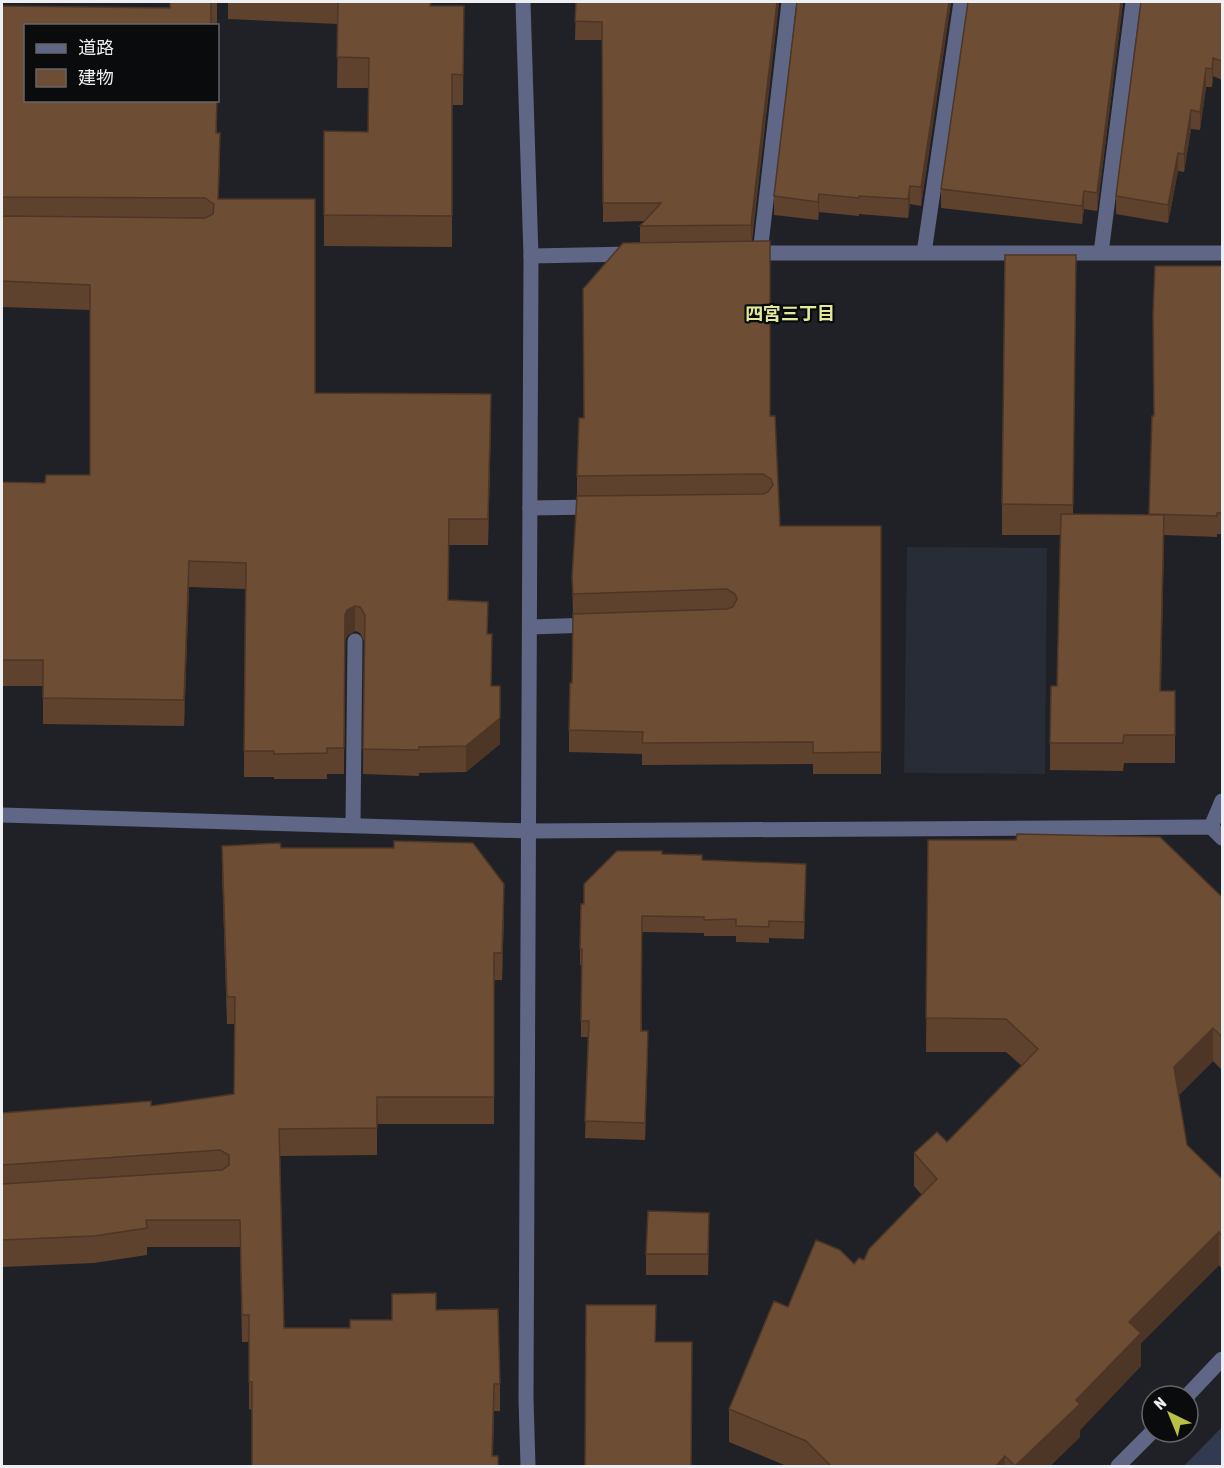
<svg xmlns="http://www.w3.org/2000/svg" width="1224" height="1468" font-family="'Asap Condensed','Noto Sans JP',sans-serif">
	<rect width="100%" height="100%" fill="#1f2126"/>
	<path fill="#272c36" d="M907 547 1047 548 1045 774 904 773Z"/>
	<path fill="#313a50" d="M1222 1427V1466H1184Z"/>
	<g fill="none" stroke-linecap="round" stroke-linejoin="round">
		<path stroke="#5f6686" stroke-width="15" d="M530 508 595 507
			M530 627 592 625
			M353 824 355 641"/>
		<path stroke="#5f6686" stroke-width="15" d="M752 253H1222
			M760 253 789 2
			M924 253 961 2
			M1101 253 1133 2
			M531 256 632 254
			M1211 827 1222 801"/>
		<path stroke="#5f6686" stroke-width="15" d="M523 2 531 256 526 1399 528 1466
			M2 815 529 831 1211 827 1222 838
			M1187 1396 1222 1359
			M1118 1466 1152 1432"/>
	</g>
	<path fill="#5f422e" d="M170 2H217V26H26V100H217V133L220 159 218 199 315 393 491 420 488 545H449L448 600 488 634 492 660 491 686 500 744 466 772 419 773V776L363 774 364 641 360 633 355 631 347 636 345 641 344 774H327V779H274V777H244L245 589 189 587 184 726 43 724V686H2V482L45 483 90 475V310L2 307V6L170 8Z
		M228 2H431V6H464L463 105H452V247L324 246V131L368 132V88H337L338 24 228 19Z
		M576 2H779L752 241 770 416 780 526H881V774H813V764L642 765V754L569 752V730L572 683 573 614 572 578 577 496V476L584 418 640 243V226L645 221 603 222 602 40H575Z
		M951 2 921 206 910 204 908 218 859 214V216L819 212 818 220 774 215V196Z
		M968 2H1123L1097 211 1084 209 1082 224 941 208V189Z
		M1222 2V80L1213 76 1212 87H1206L1200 130 1191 129 1184 172 1178 171 1168 223 1116 214V196Z
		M1076 255 1073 514 1149 515 1152 416H1154L1222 266V534H1217V537L1164 535 1161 691H1175V763H1124L1123 771 1050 770V743L1057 686 1060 535H1002V504Z
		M928 840 1222 897V1070L1213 1061 1179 1095 1187 1145 1222 1179V1269L1219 1265 1141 1343V1366L1080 1430V1437L1049 1467H789L729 1442V1409L788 1307 854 1264 864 1260 922 1195 914 1186V1153L947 1142 1022 1066 1006 1052H926Z
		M222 846 281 848 504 911 502 980H494V1124H377V1155L280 1156 284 1328H350L392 1320 436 1310 500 1384V1411H494L493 1456 498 1467 249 1409V1342H242L240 1247H147V1255L94 1263 2 1267V1113L151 1106 234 1094 235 1024H227L222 873Z
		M662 854 702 860 806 880 804 939 769 938V943L736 942V936H704V933L642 932V1031L648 1048 645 1140 585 1138 588 1037H581V965H580V949L584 904Z
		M709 1234 708 1275H646V1254Z"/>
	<path fill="#4d3625" d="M777 2H779L751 243V225Z
		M949 2H951L921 206V187Z
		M1121 2H1123L1097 211V193Z
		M1213 58V76L1212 87V69Z
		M1206 68V87L1200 130V112Z
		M1191 110V129L1184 172V154Z
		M220 133V159L218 225V199Z
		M1178 153V171L1168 223V205Z
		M910 186V204L908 218V199Z
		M1084 191V209L1082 224V206Z
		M819 194V212L818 220V202Z
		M491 394V420L488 545V519Z
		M1164 515V543L1160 719V691Z
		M189 561V587L184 726V700Z
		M355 606V631L347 636 345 641 344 774 345 615 347 610Z
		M500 718V744L466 772V746Z
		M504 884V911L502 980V953Z
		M1213 1028V1061L1174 1100V1067Z
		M648 1031V1048L645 1140V1123Z
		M1219 1232V1265L1141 1343V1366L1080 1430V1437L1049 1467H1015L1076 1400 1129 1322Z
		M1005 1456V1467H995Z"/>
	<path fill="#6e4d35" stroke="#4d3625" stroke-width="1.5" d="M170 2H211V26H26V100H217L216 133H220L218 199H315V393L491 394 488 519H449L448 600 488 602 487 634H492L491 686H500V718L466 746 419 747V750L363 749 365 615 360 607 355 606 347 610 345 615 344 748H327V753L274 754V751H244L246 563 189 561 184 700 43 698V660H2V482L45 483 46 475H90V285L2 281V216L205 218 213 214 214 204 205 198 2 197V6L170 8Z
		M338 2H430V6H464L463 75 452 74V216L324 215V131L368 132 369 58 337 57Z
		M576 2H777L751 225 640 226 661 203H603L602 22 575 21Z
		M797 2H949L921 187 910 186 908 199 859 196V198L819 194 818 202 774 196Z
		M968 2H1121L1097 193 1084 191 1082 206 941 189Z
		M1141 2H1222V61L1213 58 1212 69 1206 68 1200 112 1191 110 1184 154 1178 153 1168 205 1116 196Z
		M770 241V416H775L780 526H881V752L813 753V742L642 743 643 732 569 730 570 683H572L573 614 727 609 733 607 737 599 735 594 727 589 573 594 572 578 577 496 763 494 768 492 773 485 771 479 763 474 577 476 579 418H584L583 289 623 243Z
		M1005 255H1076L1073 505 1002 504Z
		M1155 266H1222V513H1217V516L1149 514 1152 416H1154L1153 314Z
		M1061 514 1164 515 1160 691H1175V735H1124L1123 743H1050L1051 686H1057Z
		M1017 834 1160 837 1222 897V1037L1213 1028 1174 1067 1187 1145 1222 1179V1236L1219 1232 1129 1322 1141 1333 1076 1400 1080 1404 1015 1466 1005 1456 995 1467H832L806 1441 729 1409 774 1301 788 1307 816 1240 840 1250 854 1264 859 1258 864 1260 869 1249 937 1179 914 1153 937 1132 947 1142 1038 1049 1006 1019 926 1018 928 840H1016Z
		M394 841 473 843 504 884 502 953H494V1097H377V1128L279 1129 284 1328H350V1320H392V1294L436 1293V1310L498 1309 500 1384H494L492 1456H498V1467H252V1382H249V1315H242L240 1220H146L147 1228 94 1236 2 1240V1184L222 1170 229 1165V1155L220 1150 2 1165V1113L151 1101V1106L234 1094 235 997H227L222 846 280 843 281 848H394Z
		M617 851H662V854L702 855V860L806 864 804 922 769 921V927L736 926V919L704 920V917L642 916 641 1031H648L645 1123 585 1121 589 1021H581L582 949H580L581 904H584V884Z
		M648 1211 709 1213 708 1254H646Z
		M586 1305H656L655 1342H692L691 1467H585Z"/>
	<g text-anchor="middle" stroke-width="4.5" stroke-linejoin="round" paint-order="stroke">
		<g font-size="18" font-weight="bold" fill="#e2e99b" stroke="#0a0b0d">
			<text x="790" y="320">四宮三丁目</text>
		</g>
	</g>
	<rect width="1224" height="1468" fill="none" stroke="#edeff2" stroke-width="6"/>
	<rect x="24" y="24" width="195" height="78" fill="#0a0b0d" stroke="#656669" stroke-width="1.5"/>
	<rect x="36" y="44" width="30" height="9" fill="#5f6686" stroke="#656669" stroke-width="1.5"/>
	<text x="78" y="54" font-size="18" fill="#edeff2">道路</text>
	<rect x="36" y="69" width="30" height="18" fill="#6e4d35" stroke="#656669" stroke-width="1.5"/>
	<text x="78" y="84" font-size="18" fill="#edeff2">建物</text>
	<g transform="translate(1170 1414) rotate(317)"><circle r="28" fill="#0a0b0d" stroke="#656669" stroke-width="1.5"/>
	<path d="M0-4.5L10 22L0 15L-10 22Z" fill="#b9c046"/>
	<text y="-9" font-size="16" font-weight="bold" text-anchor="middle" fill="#edeff2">N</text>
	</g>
</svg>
